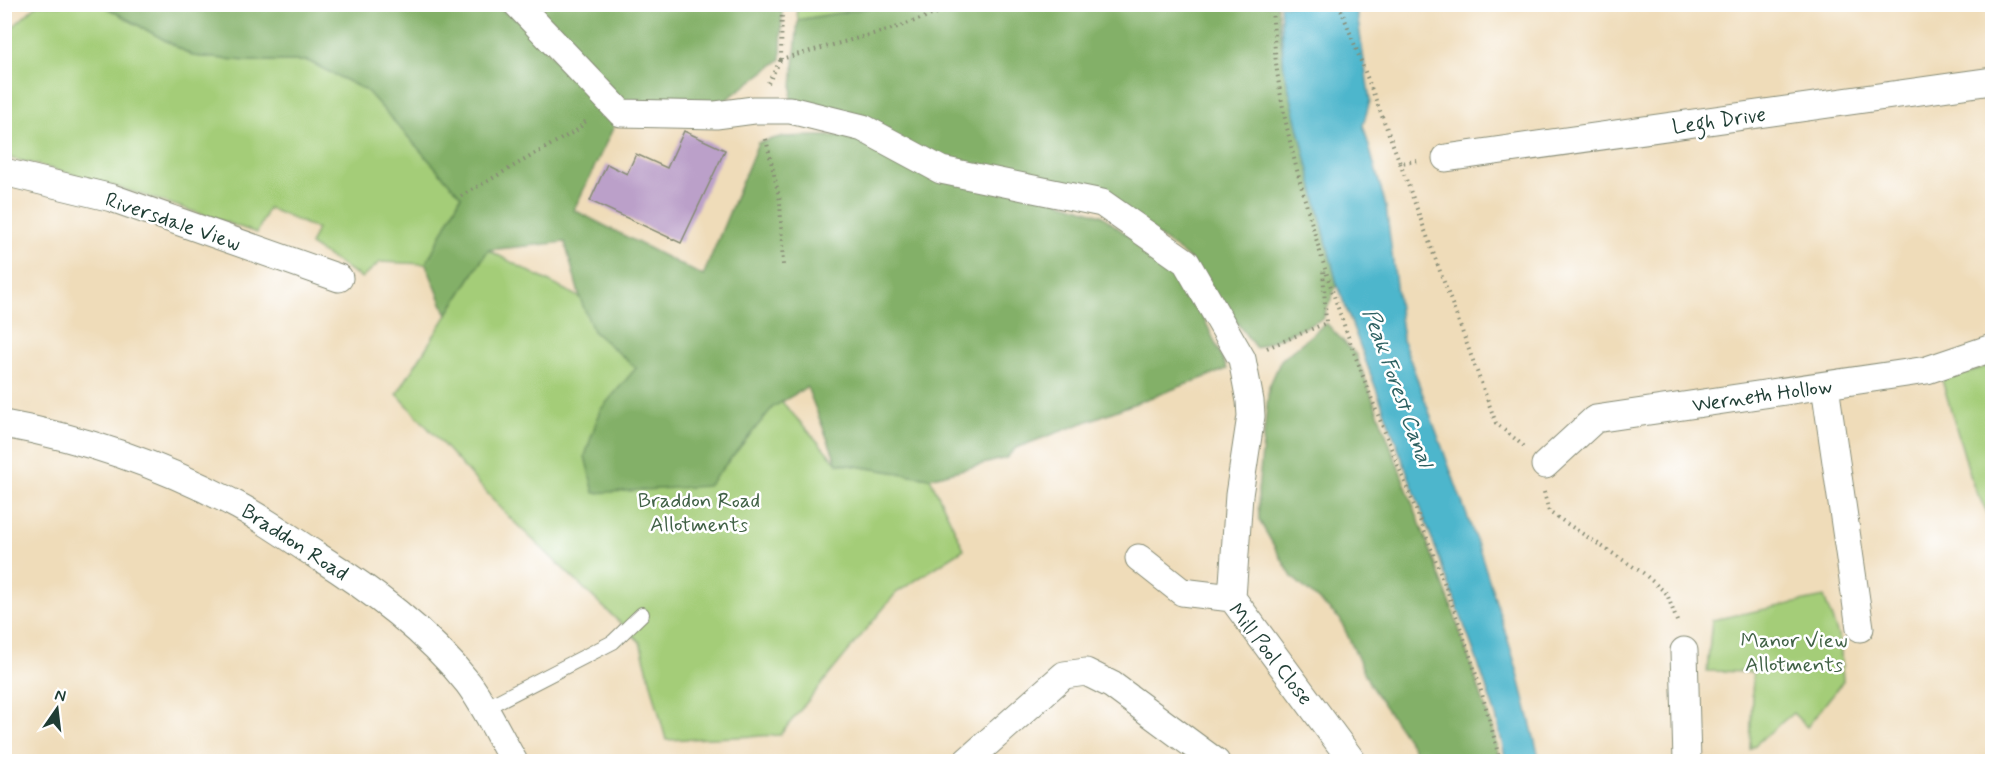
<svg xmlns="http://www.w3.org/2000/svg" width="1997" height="766" font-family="Mynerve,sans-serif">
	<rect width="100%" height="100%" fill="#fff"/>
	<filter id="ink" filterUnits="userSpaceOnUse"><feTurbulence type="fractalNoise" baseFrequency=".0167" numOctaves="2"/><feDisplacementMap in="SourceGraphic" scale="12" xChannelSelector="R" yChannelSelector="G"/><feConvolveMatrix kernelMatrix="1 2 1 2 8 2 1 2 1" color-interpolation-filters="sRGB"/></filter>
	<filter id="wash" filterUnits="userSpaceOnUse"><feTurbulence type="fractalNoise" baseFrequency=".008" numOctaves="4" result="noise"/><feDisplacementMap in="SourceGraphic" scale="24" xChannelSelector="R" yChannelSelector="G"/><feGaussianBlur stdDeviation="1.35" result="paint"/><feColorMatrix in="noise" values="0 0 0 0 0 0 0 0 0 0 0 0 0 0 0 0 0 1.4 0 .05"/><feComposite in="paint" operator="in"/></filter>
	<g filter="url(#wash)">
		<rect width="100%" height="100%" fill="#efdcb9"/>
		<path fill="#a4cd78" stroke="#628556" stroke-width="1.5" d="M796 4 891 5 798 20Z
			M37 5H102L193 56 247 61H308L367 91 461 196 426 264 380 262 362 278 310 245 317 229 268 208 257 233C174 204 91 177 5 157V34Z
			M488 250 783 403 837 463 930 478 964 549 896 593 780 735 666 740 640 642 509 517 397 394Z
			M1992 365V522L1973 485 1942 380Z
			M1824 597 1840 641 1843 681 1807 727 1793 713 1750 749 1753 672 1707 671 1712 620Z"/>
		<path fill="#83b068" stroke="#51764e" stroke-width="1.5" d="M531 4 782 5 781 59 711 111 624 104Z
			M891 4 1277 5 1284 69 1337 284 1323 319 1256 348 1186 256 1106 199 1026 188 790 110 798 20Z
			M102 5H495L518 20 616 122 574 210 703 276 758 143 780 137 859 135 1101 215 1187 281 1227 369 1016 448 1006 458 930 478 837 463 807 387 773 407 708 486 594 493 585 456 600 410 636 368 593 331 580 298 565 242 488 250 447 315 426 264 461 196 367 91 308 61H247L193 56Z
			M1326 323 1356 355 1452 608 1493 731 1500 761H1422L1370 685 1340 619 1292 577 1259 520 1258 491 1269 387 1281 360Z"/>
		<path fill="#4eb6cc" stroke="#367a80" stroke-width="1.5" d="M1280 5 1352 4 1356 7 1370 101 1363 125 1386 207 1403 340 1481 554 1516 666 1540 761H1506L1496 716 1476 657 1337 284 1284 69Z"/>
		<g id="blocks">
			<path fill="#bba0c9" d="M684 131 725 150 681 243 590 201 607 164 627 174 636 154 667 168Z"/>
		</g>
	</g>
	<g filter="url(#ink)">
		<use href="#blocks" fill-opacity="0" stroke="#878c76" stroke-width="1.5"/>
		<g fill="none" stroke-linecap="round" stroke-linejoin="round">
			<defs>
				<path id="service" d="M483 709 613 642 642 614"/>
				<path id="minor" d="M517 4 621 113 716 115 754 110H790L863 128 941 170 1102 203 1186 262 1242 359 1250 401 1251 416 1239 495 1232 598
					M1446 158 1992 81
					M4 172 112 198 339 278
					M1825 386 1860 628
					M4 424C82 438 161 465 231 502 261 517 288 537 316 555 371 590 427 631 468 683 486 707 499 736 514 762
					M1545 465 1595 419 1927 370 1992 348
					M1139 558 1182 592 1232 598 1353 762
					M1684 651 1687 762
					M966 762 1064 675 1086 672 1112 685 1216 762"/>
			</defs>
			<use href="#service" stroke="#878c76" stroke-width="16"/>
			<use href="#minor" stroke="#878c76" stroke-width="29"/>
			<path stroke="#878c76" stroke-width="4" stroke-dasharray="1.5 4.5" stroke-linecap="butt" d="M782 4 781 59 895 28 962 4
				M1271 4C1274 24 1274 44 1276 63 1284 130 1304 198 1323 262 1375 430 1460 589 1500 762
				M1339 4 1400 163 1418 161
				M768 83 781 59
				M766 139 780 201 783 265
				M1400 163 1496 423 1526 448
				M461 196 577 130 588 119
				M1267 348 1326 323 1323 268
				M1544 492 1549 512 1643 573 1667 594 1678 624"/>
			<use href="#service" stroke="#fff" stroke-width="14"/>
			<use href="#minor" stroke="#fff" stroke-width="27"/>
		</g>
	</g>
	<g text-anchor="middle" stroke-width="5" stroke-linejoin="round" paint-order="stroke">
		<g font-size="21" fill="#1f3d34" stroke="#fff">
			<text transform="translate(1719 120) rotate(-8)" y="7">Legh Drive</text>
			<text transform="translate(173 221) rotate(19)" y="7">Riversdale View</text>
			<text transform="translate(1762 395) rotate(-8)" y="7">Werneth Hollow</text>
			<text transform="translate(295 542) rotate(33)" y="7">Braddon Road</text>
			<text transform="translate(1271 654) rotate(52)" y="7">Mill Pool Close</text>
		</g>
		<g font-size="21" fill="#406145" stroke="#fff">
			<text x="699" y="507">Braddon Road<tspan x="699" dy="24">Allotments</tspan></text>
			<text x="1794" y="647">Manor View<tspan x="1794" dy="24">Allotments</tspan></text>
		</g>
		<g font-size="22" font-style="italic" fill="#2d6162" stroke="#fff">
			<text transform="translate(1399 387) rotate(70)" y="8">Peak Forest Canal</text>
		</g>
	</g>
	<rect width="1997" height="766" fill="none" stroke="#fff" stroke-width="24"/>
	<g transform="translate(57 709) rotate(14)" stroke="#ffffff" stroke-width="4.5" paint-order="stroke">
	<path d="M0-4.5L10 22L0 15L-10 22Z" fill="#1f3d34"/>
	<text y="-9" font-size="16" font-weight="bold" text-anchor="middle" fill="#1f3d34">N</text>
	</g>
</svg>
